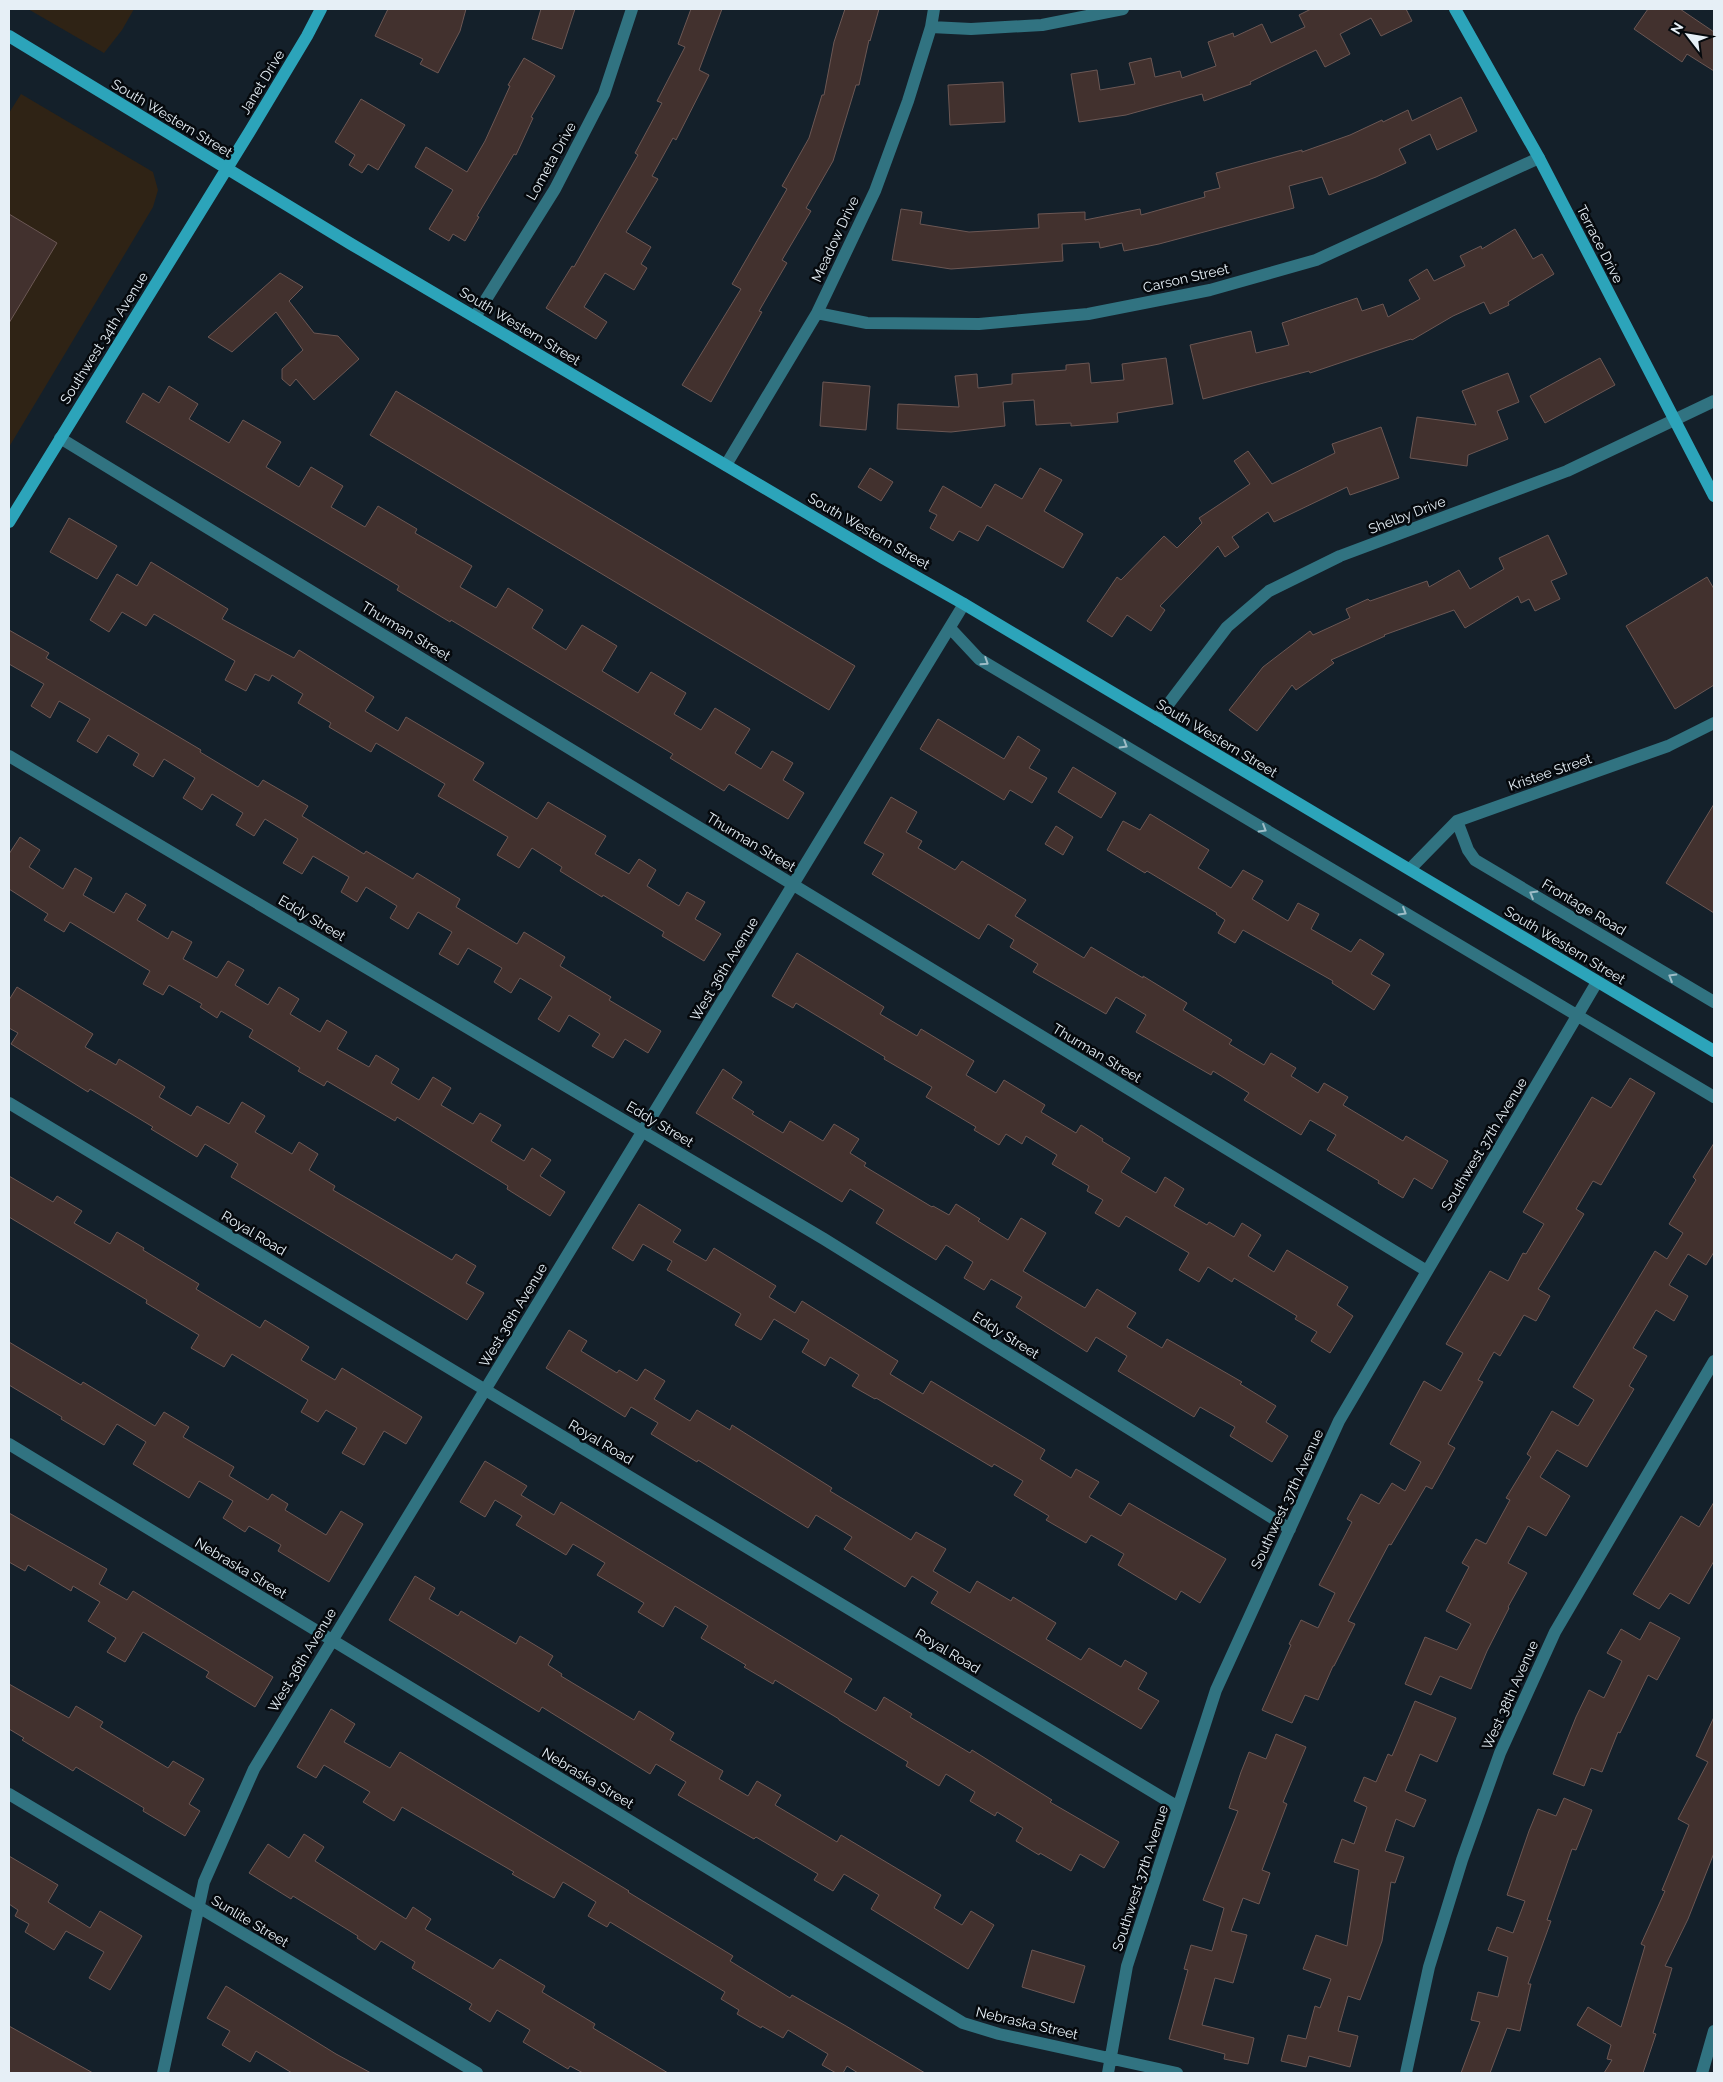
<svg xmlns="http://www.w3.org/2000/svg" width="1723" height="2082" font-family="Raleway,sans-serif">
	<rect width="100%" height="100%" fill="#14202a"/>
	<path fill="#2f2315" d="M28 9H134L122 30 104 53Z
		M21 94 153 172 158 190 153 207 9 447V113Z"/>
	<path fill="#42312e" stroke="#6b5754" d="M388 9H466L460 31 438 73 420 64 423 59 375 36Z
		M541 9H575L562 49 532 39Z
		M691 9H722L699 70 709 75 676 140 673 138 652 176 658 179 626 232 651 247 641 264 647 268 634 290 605 273 584 307 607 322 596 339 546 308 572 266 574 267 638 155 635 153 662 103 657 101 685 47 678 44Z
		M845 9H879L870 41 869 40 859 85H856L833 161 806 208 811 211 782 260 787 263 759 311 762 312 711 402 682 385 741 289 732 284 787 189 782 186 809 138 822 95H824L834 42Z
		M1311 9H1406L1412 21 1381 36 1371 18 1340 34 1350 54 1325 67 1316 50 1250 82 1251 84 1204 101 1202 94 1126 115 1079 122 1071 74 1097 70 1100 90 1135 84 1129 63 1151 58 1155 77 1180 71 1182 78 1216 66 1208 42 1233 33 1234 37 1262 24 1271 43 1305 27 1299 15Z
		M1648 9H1680L1714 32V71L1687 54 1682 62 1634 29Z
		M524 58 555 76 531 117 533 118 516 155 514 154 477 216 479 217 465 241 453 234 449 241 429 229 453 190 415 167 426 147 467 172 485 141 510 86 508 85Z
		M1003 82 1005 122 950 125 948 85Z
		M1461 97 1477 131 1437 150 1430 134 1399 149 1406 163 1376 177 1329 195 1322 177 1289 186 1294 208 1159 244 1124 251 1122 243 1100 248 1099 242 1062 244 1063 261 951 269 892 260 901 209 922 212 920 224 969 232 1039 228 1038 214 1085 212V220L1140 209 1141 215 1205 197 1204 192 1220 188 1216 173 1302 150V152L1350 135 1382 120 1383 122 1408 110 1412 121Z
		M361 99 405 125 378 170 368 164 362 173 349 165 355 155 335 142Z
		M9 214 57 243 9 323Z
		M1515 229 1533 259 1542 254 1554 274 1508 302 1509 305 1490 314 1484 302 1453 316 1412 340 1411 339 1310 373 1309 371 1203 399 1190 345 1251 331 1256 353 1289 345 1282 323 1357 298 1362 311 1383 304 1388 317 1420 299 1409 280 1427 269 1434 281 1465 266 1460 256 1481 246 1482 249Z
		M280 273 303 287 289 301 314 333 338 336 359 359 314 400 296 379 290 386 282 379V369L303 350 276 312 232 352 208 337Z
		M1166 358 1173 404 1117 413 1118 422 1071 426V423L1036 425 1034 400 1003 402 1005 426 951 432 897 429 898 404 959 407 955 376 977 374 978 388 1012 384V374L1066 370V365L1089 363 1091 383 1124 380 1122 364Z
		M1600 358 1615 385 1545 423 1530 396Z
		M1508 373 1519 402 1497 411 1508 439 1468 455 1467 466 1410 458 1417 417 1476 425 1462 391Z
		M823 382 870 386 866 430 820 426Z
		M169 386 198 404 189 419 229 443 243 420 281 442 266 467 299 487 311 467 343 486 331 507 365 527 378 506 417 529 415 533 472 566 460 587 496 608 508 588 543 610 532 628 566 650 582 625 617 646 602 671 638 693 651 672 686 693 674 714 701 730 715 708 750 729 735 753 761 769 772 751 793 763 783 780 804 793 788 819 729 784 724 791 670 758 673 754 451 620 450 622 397 590 399 586 126 422 143 393 159 403Z
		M396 391 855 666 829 710 370 435Z
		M1381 427 1399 478 1350 495 1347 487 1274 522 1268 512 1232 537 1239 547 1225 557 1218 546 1160 606 1165 610 1151 631 1127 615 1112 637 1087 621 1117 577 1121 580 1164 536 1177 548 1202 523 1199 518 1250 484 1234 461 1248 451 1272 484 1335 453 1332 444Z
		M870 468 893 482 881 501 858 487Z
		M1040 468 1062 480 1044 511 1083 534 1063 568 987 525 978 541 959 531 953 541 930 528 937 515 929 511 943 486 981 508 995 484 1022 499Z
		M69 518 117 546 97 579 50 552Z
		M1548 535 1567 574 1551 581 1560 599 1535 611 1529 599 1521 603 1518 596 1465 628 1454 610 1384 635 1385 636 1331 660 1334 663 1296 690 1292 685 1257 731 1229 710 1263 667 1310 631 1313 635 1350 618 1346 609 1368 599 1370 601 1427 581 1429 587 1459 570 1470 589 1504 569 1499 558Z
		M151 562 228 609 222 619 294 658 299 650 374 697 365 711 398 731 406 717 484 763 473 780 537 819 548 802 606 836 595 854 629 874 639 859 656 870 647 886 679 906 687 892 705 902 695 919 721 934 704 961 662 936 664 932 603 895 602 897 560 871 562 867 532 848 519 868 497 855 508 837 438 796 445 784 376 743 371 752 329 727 331 723 298 703 303 694 272 675 269 681 255 674 246 691 225 680 235 661 154 614 146 626 122 612 109 632 90 620 117 574 137 586Z
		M1707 577 1714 589V685L1675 709 1626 626Z
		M9 630 49 653 46 658 201 750 200 752 258 787 263 780 308 806 302 816 364 854 366 851 413 879 417 873 460 899 456 907 517 944 524 932 565 957 560 966 611 997 609 1000 661 1031 648 1053 625 1039 613 1058 592 1046 600 1034 569 1015 559 1032 538 1019 552 997 520 978 511 993 494 982 502 968 468 948 458 965 439 954 452 932 418 912 408 929 390 918 397 906 366 887 357 902 341 892 349 877 313 856 302 874 283 863 298 839 265 819 254 836 236 825 243 813 212 794 202 810 183 798 195 778 164 759 153 777 133 765 139 754 108 735 97 753 77 741 90 719 59 701 50 718 31 706 44 684 9 664Z
		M938 719 1004 759 1018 736 1040 750 1029 768 1047 778 1032 803 1010 790 1004 800 920 749Z
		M1073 767 1116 793 1101 818 1058 792Z
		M891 797 917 812 906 832 922 841 918 848 955 870 962 861 1026 900 1015 916 1084 958 1091 947 1143 978V976L1187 1003 1183 1010 1232 1040 1229 1044 1264 1065 1271 1053 1296 1068 1291 1076 1318 1093 1324 1083 1348 1097 1343 1105 1403 1141 1406 1136 1448 1161 1432 1189 1414 1178 1403 1198 1378 1183 1379 1181 1327 1150 1336 1135 1310 1120 1301 1135 1244 1100 1249 1093 1213 1071 1211 1075 1136 1032 1146 1015 1116 997 1106 1014 1033 972 1038 964 1010 947 1014 940 988 924 979 939 872 874 884 854 864 843Z
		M1714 804V913L1666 883Z
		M1150 814 1209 850 1198 868 1231 888 1243 870 1263 881 1252 899 1288 921 1298 903 1319 914 1311 929 1351 952 1360 939 1384 954 1371 974 1390 985 1374 1010 1332 983 1333 981 1243 930 1235 943 1218 933 1225 920 1216 914 1217 913 1147 871 1145 873 1107 850 1123 821 1140 830Z
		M1056 826 1073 837 1063 855 1045 844Z
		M20 837 40 850 29 867 63 889 75 868 92 878 83 895 114 913 126 893 146 905 137 920 168 939 172 931 192 942 183 959 217 978 228 961 244 970 235 985 268 1005 279 987 299 999 290 1014 320 1032 327 1020 347 1032 337 1049 369 1067 376 1055 399 1069 391 1083 419 1100 433 1077 451 1088 441 1105 473 1124 480 1113 501 1125 491 1141 524 1161 532 1148 551 1160 540 1176 565 1192 550 1216 507 1189 508 1186 397 1117 395 1121 327 1081 324 1086 298 1071 300 1068 249 1037 253 1030 221 1011 217 1018 200 1007 202 1004 169 985 163 995 143 984 150 971 70 922 64 932 44 920 48 914 9 889V854Z
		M797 953 884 1007 880 1014 917 1036 921 1029 974 1061 966 1075 996 1093 1004 1080 1045 1105 1041 1112 1076 1133 1081 1125 1103 1139 1102 1141 1130 1158 1121 1172 1156 1193 1165 1177 1184 1189 1174 1206 1207 1225 1209 1222 1234 1237 1242 1223 1261 1235 1248 1256 1274 1272 1287 1250 1348 1287 1337 1305 1353 1316 1330 1353 1311 1341 1317 1332 1295 1319 1297 1316 1234 1278 1232 1282 1208 1267 1199 1282 1179 1270 1189 1253 1126 1216 1119 1227 1095 1213 1103 1200 1087 1191 1089 1186 1052 1164 1057 1155 1026 1136 1022 1144 1006 1134 999 1145 974 1130 976 1127 926 1097 932 1087 884 1059 885 1057 796 1003 793 1008 772 996Z
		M17 987 93 1034 85 1047 116 1065 119 1059 165 1087 159 1097 191 1116 197 1106 229 1124 242 1102 265 1116 255 1132 292 1154 299 1142 318 1154 309 1170 335 1186 333 1190 452 1260 456 1254 476 1266 466 1283 484 1293 467 1320 231 1177 238 1164 205 1144 197 1157 151 1129 153 1127 90 1089 88 1092 11 1044 18 1033 9 1028V1000Z
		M723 1069 742 1082 732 1098 754 1112 752 1114 783 1133 790 1121 823 1141 834 1124 859 1139 850 1153 866 1163 864 1166 932 1207 933 1206 949 1215 956 1204 980 1219 978 1221 1008 1240 1021 1218 1046 1233 1023 1271 1085 1308 1097 1289 1136 1313 1127 1327 1162 1348 1167 1339 1242 1382 1240 1384 1276 1406 1266 1422 1288 1436 1272 1462 1230 1436 1235 1427 1200 1407 1194 1417 1118 1371 1127 1356 1096 1337 1087 1352 1016 1307 1022 1297 991 1279 984 1290 964 1278 973 1262 946 1245 936 1260 876 1223 884 1210 850 1189 842 1202 696 1113Z
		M1630 1078 1655 1093 1601 1185 1593 1181 1576 1209 1584 1214 1538 1289 1550 1296 1536 1321 1524 1315 1500 1356 1494 1352 1478 1380 1483 1382 1448 1444 1455 1448 1432 1489 1426 1486 1391 1545 1389 1544 1348 1621 1355 1624 1334 1666H1333L1318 1700 1305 1695 1292 1723 1262 1710 1291 1645 1289 1644 1301 1620 1318 1628 1335 1593 1319 1585 1352 1522 1347 1519 1361 1494 1379 1504 1392 1483 1405 1491 1421 1462 1390 1444 1424 1381 1441 1391 1463 1353 1446 1344 1490 1271 1508 1281 1523 1253 1526 1254 1544 1224 1523 1212 1592 1097 1611 1108Z
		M1714 1143V1252L1706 1265 1688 1254 1669 1285 1688 1296 1674 1321 1656 1310 1633 1348 1647 1356 1629 1386 1634 1389 1587 1467 1557 1450 1540 1477 1570 1496 1546 1536 1528 1526 1508 1563 1527 1573 1508 1607 1509 1608 1487 1651 1471 1689 1440 1676 1431 1695 1405 1684 1425 1637 1457 1650 1471 1624 1446 1611 1469 1567 1462 1563 1476 1539 1486 1544 1510 1500 1506 1498 1531 1457 1527 1454 1552 1411 1578 1426 1594 1400 1573 1387 1655 1251 1667 1259 1683 1233 1669 1224 1696 1180 1693 1177Z
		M9 1176 53 1202 57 1196 82 1211 74 1223 110 1244 117 1232 144 1248 143 1250 199 1284 196 1289 260 1328 265 1320 309 1347 301 1360 335 1380 342 1368 422 1417 406 1444 384 1431 364 1465 342 1453 357 1428 326 1410 318 1422 301 1412 308 1400 232 1354 224 1367 191 1348 199 1335 146 1303 147 1300 9 1217Z
		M639 1204 681 1230 673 1242 706 1261 714 1248 776 1286 769 1297 795 1313 802 1301 898 1361 890 1374 923 1394 931 1381 1045 1450 1040 1459 1071 1478 1076 1469 1099 1482 1089 1497 1121 1516 1129 1503 1226 1559 1200 1603 1181 1591 1176 1600 1118 1565 1124 1554 1091 1535 1086 1543 1046 1520 1049 1516 1014 1495 1023 1481 994 1464 992 1467 876 1398 875 1399 852 1386 859 1375 830 1357 825 1366 802 1352 809 1340 774 1319 761 1340 735 1325 741 1314 667 1270 672 1261 643 1244 633 1261 612 1248Z
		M569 1330 587 1341 581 1351 617 1373 619 1370 637 1381 645 1369 665 1381 654 1399 690 1421 697 1410 730 1430 732 1425 832 1488 830 1491 911 1540 916 1532 946 1549 933 1571 970 1593 977 1581 1011 1601 1013 1597 1056 1623 1046 1639 1081 1660 1089 1648 1121 1667 1125 1660 1147 1673 1138 1689 1159 1701 1141 1729 931 1603 938 1592 912 1576 905 1587 844 1549 852 1537 816 1515 808 1528 698 1460 697 1462 651 1434 658 1423 631 1407 625 1417 546 1368Z
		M9 1342 81 1385 83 1382 155 1426 164 1412 189 1427 183 1437 234 1467 229 1476 268 1500 272 1494 288 1504 285 1510 326 1535 341 1511 363 1524 329 1582 278 1551 281 1545 249 1526 245 1532 223 1518 233 1501 199 1481 189 1498 133 1464 146 1442 117 1424 104 1445 61 1419 62 1417 9 1385Z
		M485 1461 527 1486 521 1495 554 1515 561 1502 852 1679 844 1692 876 1711 884 1697 912 1714 910 1717 970 1753 972 1750 1052 1800 1050 1802 1119 1842 1104 1868 1080 1854 1071 1871 1040 1853 1039 1855 1016 1841 1023 1828 997 1812 995 1816 970 1801 975 1792 946 1774 939 1786 906 1766 908 1762 839 1720V1719L775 1680 773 1684 744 1667 746 1665 701 1638 708 1626 675 1606 663 1627 638 1612 644 1603 597 1575 605 1563 573 1544 566 1555 516 1525 522 1516 495 1500 485 1517 460 1502Z
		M1714 1502V1561L1689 1604 1670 1593 1659 1609 1633 1594 1681 1516 1699 1527Z
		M9 1513 107 1569 99 1584 127 1600 133 1591 273 1677 255 1707 206 1677 209 1672 143 1632 125 1662 107 1652 116 1638 88 1621 100 1602 73 1586 71 1591 28 1565 25 1571 9 1562Z
		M415 1576 435 1588 429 1599 458 1616 461 1611 516 1644 520 1636 553 1656 548 1665 562 1674 561 1676 634 1720 639 1711 674 1733 670 1740 723 1771 719 1779 748 1796 757 1781 781 1795 775 1805 837 1842 841 1835 941 1895 934 1908 962 1925 971 1911 994 1925 968 1969 871 1909 879 1895 844 1874 833 1891 814 1880 818 1874 756 1837 754 1839 678 1795 686 1782 656 1764 650 1774 542 1707 539 1712 389 1620Z
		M1650 1622 1680 1638 1657 1680 1648 1675 1620 1733 1618 1732 1602 1772 1591 1768 1584 1786 1553 1774 1576 1717 1589 1690 1604 1698 1622 1661 1607 1653 1621 1629 1640 1640Z
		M9 1684 69 1718 76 1706 103 1722 100 1727 168 1768 173 1761 204 1779 189 1804 200 1811 185 1836 143 1811 144 1808 76 1767 73 1771 22 1740 24 1738 9 1729Z
		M1415 1701 1456 1718 1437 1762 1420 1754 1405 1791 1426 1800 1414 1827 1396 1819 1385 1851 1404 1857 1395 1883 1391 1882 1382 1941 1360 2000 1348 1996 1338 2031 1358 2036 1350 2067 1309 2056 1306 2067 1281 2061 1288 2035 1306 2039 1315 2006 1320 2008 1331 1979 1303 1969 1316 1935 1347 1946 1359 1870 1334 1862 1342 1839 1354 1844 1367 1807 1354 1801 1364 1777 1376 1782 1388 1754 1392 1756Z
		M331 1709 355 1724 344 1742 390 1768 400 1752 629 1891 628 1892 733 1956 730 1961 790 1998 792 1995 846 2026 925 2073H858L847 2066 843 2073H836L822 2065 828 2054 788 2030 783 2038 762 2026 761 2028 737 2014 739 2010 721 1999 725 1992 610 1922 607 1927 588 1916 596 1902 563 1882 554 1898 512 1874 514 1872 402 1807 394 1821 363 1802 370 1792 324 1765 316 1778 297 1767Z
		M1714 1717V1853L1688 1919 1665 1966 1672 1968 1653 2033 1656 2034 1643 2073H1604L1612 2060 1607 2059 1611 2045 1577 2025 1588 2007 1621 2027 1645 1946 1641 1944 1665 1891 1662 1890 1689 1825 1678 1819 1708 1762 1696 1756Z
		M1276 1734 1306 1747 1283 1802 1287 1804 1262 1870 1270 1873 1259 1904 1243 1898 1231 1931 1247 1935 1233 1983 1215 1978 1202 2025 1254 2038 1248 2064 1224 2059 1225 2054 1169 2039 1188 1970 1184 1969 1191 1945 1212 1951 1224 1908 1203 1900 1238 1811 1229 1808 1241 1772 1249 1752 1266 1759Z
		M1564 1798 1592 1810 1576 1850 1572 1849 1547 1920 1551 1921 1528 1984H1531L1520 2031 1507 2028 1490 2073H1461L1480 2022 1471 2020 1478 1992 1498 1997 1508 1957 1488 1950 1497 1927 1513 1933 1525 1901 1507 1895 1529 1831 1538 1809 1556 1816Z
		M304 1834 324 1847 315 1861 406 1919 413 1907 431 1919 425 1929 493 1969 500 1959 545 1986 542 1992 595 2024 593 2028 668 2073H583L570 2066 568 2069 523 2042 530 2030 497 2010 490 2022 469 2009 472 2004 412 1968 415 1962 381 1941 375 1950 357 1938 358 1936 293 1896 291 1899 249 1873 268 1844 289 1858Z
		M9 1856 58 1885 48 1902 90 1928 100 1911 142 1936 110 1990 89 1978 104 1952 66 1931 54 1950 25 1932 29 1924 15 1916 18 1910 9 1904Z
		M1032 1950 1085 1966 1074 2003 1022 1987Z
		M226 1986 336 2054 371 2073H292L256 2051 250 2062 222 2045 230 2031 207 2018Z
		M9 2026 93 2073H9Z"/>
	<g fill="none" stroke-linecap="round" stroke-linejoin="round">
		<path stroke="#317381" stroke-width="12" d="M931 27 971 29 1042 25 1123 9
			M817 313 867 323 979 324 1088 314 1210 290 1316 260 1539 158
			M475 317 555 189 604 94 632 9
			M60 438 1427 1271
			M726 465 817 313 875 191 908 101 931 27 934 9
			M950 628 979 659 1714 1097
			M1157 719 1227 627 1269 591 1340 556 1567 471 1714 401
			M9 756 824 1239 1290 1529
			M1457 821 1468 850 1475 860 1714 1002
			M1410 869 1457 821 1668 746 1714 723
			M9 1103 1178 1807
			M9 1444 963 2023 999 2034 1177 2073
			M9 1794 477 2073
			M163 2073 204 1882 254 1769 964 604
			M1108 2073 1127 1966 1216 1690 1339 1421 1597 982
			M1406 2073 1429 1967 1462 1860 1500 1753 1555 1632 1714 1361
			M1702 2073 1714 2031"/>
		<path stroke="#2ca4ba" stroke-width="12" d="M1455 9 1539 158 1714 496
			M9 36 351 244 883 558 964 604 1714 1051
			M9 522 250 131 307 36 321 9"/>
	</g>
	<defs><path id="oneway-chevron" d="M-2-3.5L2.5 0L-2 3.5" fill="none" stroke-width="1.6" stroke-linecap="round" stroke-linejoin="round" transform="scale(1.25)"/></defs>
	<g stroke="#9ebdc7">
		<use href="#oneway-chevron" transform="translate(985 662) rotate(33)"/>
		<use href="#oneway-chevron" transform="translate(1124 745) rotate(31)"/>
		<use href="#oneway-chevron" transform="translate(1263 829) rotate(31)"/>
		<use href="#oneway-chevron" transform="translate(1533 894) rotate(-149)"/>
		<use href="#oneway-chevron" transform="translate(1403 912) rotate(31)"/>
		<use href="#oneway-chevron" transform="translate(1672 977) rotate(-149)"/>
	</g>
	<g text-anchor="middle" stroke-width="5" stroke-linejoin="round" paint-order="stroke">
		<g font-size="14" fill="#e6eff6" stroke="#05090d">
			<text transform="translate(262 82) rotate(-59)" y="5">Janet Drive</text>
			<text transform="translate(172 118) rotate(31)" y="5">South Western Street</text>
			<text transform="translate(551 161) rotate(-61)" y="5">Lometa Drive</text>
			<text transform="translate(835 239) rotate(-65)" y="5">Meadow Drive</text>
			<text transform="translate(1600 244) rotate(63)" y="5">Terrace Drive</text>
			<text transform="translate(1186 278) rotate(-13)" y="5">Carson Street</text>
			<text transform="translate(520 326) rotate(31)" y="5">South Western Street</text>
			<text transform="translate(104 338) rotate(-58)" y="5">Southwest 34th Avenue</text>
			<text transform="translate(1407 515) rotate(-21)" y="5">Shelby Drive</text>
			<text transform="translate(869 531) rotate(30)" y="5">South Western Street</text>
			<text transform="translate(406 631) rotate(31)" y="5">Thurman Street</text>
			<text transform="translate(1217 738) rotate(31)" y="5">South Western Street</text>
			<text transform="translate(1550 772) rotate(-19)" y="5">Kristee Street</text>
			<text transform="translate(751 842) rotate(31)" y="5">Thurman Street</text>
			<text transform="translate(1584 907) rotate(31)" y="5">Frontage Road</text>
			<text transform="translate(312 918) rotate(31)" y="5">Eddy Street</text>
			<text transform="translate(1565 945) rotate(31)" y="5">South Western Street</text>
			<text transform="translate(724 969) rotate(-59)" y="5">West 36th Avenue</text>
			<text transform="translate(1097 1053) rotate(31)" y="5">Thurman Street</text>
			<text transform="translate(660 1124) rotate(31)" y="5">Eddy Street</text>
			<text transform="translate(1484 1144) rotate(-59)" y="5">Southwest 37th Avenue</text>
			<text transform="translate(254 1233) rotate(31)" y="5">Royal Road</text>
			<text transform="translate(513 1315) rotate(-59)" y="5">West 36th Avenue</text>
			<text transform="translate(1006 1335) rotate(32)" y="5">Eddy Street</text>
			<text transform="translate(601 1442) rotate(31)" y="5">Royal Road</text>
			<text transform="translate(1287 1499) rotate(-65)" y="5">Southwest 37th Avenue</text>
			<text transform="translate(241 1568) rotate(31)" y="5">Nebraska Street</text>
			<text transform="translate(948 1651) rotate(31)" y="5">Royal Road</text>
			<text transform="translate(302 1660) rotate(-59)" y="5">West 36th Avenue</text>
			<text transform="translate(1510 1695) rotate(-66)" y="5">West 38th Avenue</text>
			<text transform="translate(588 1778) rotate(31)" y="5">Nebraska Street</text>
			<text transform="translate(1140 1878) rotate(-72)" y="5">Southwest 37th Avenue</text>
			<text transform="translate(250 1921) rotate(31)" y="5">Sunlite Street</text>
			<text transform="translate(1027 2023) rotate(13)" y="5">Nebraska Street</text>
		</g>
	</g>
	<rect width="1723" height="2082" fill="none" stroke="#e6eff6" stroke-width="20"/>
	<g transform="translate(1688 35) rotate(301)" stroke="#05090d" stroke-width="4" paint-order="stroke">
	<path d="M0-4L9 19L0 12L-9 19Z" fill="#e6eff6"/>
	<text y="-8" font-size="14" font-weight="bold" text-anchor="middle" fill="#e6eff6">N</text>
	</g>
</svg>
